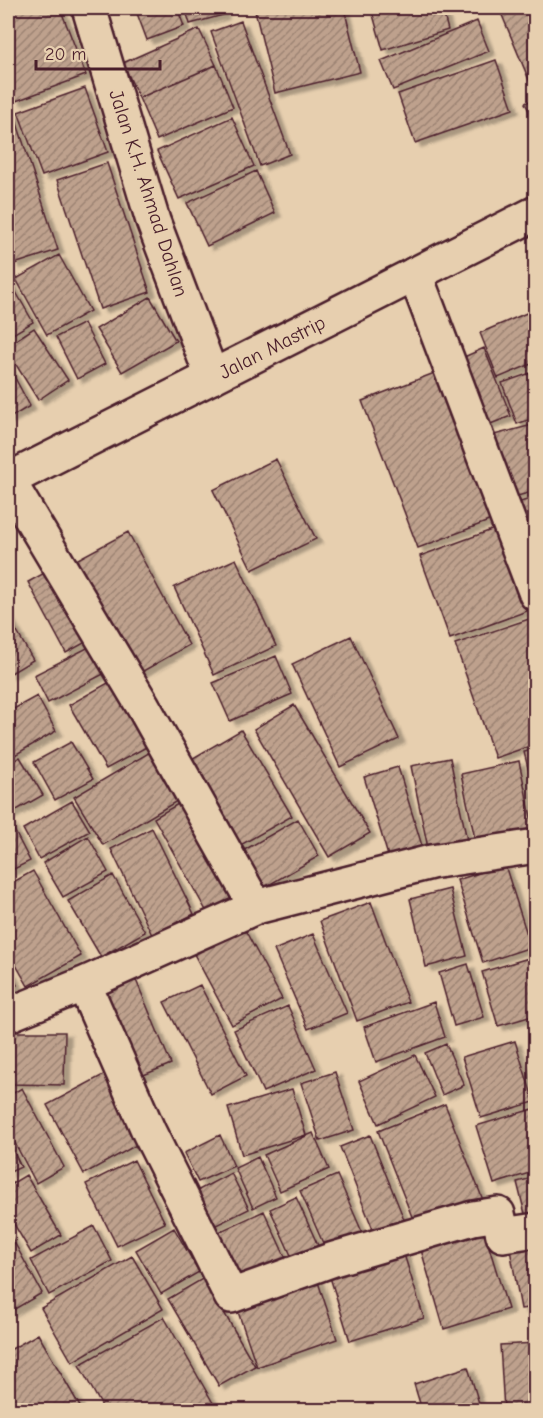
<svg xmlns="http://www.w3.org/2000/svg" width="543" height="1418" font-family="'Comic Neue',sans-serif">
	<defs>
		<pattern id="building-hatch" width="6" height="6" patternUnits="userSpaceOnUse" patternTransform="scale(1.5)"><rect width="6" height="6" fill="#bea18d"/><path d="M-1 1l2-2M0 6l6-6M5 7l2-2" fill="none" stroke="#9c8373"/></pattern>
		<filter id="shadow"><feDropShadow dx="6" dy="4" stdDeviation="1.5" flood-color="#0004"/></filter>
	</defs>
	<rect width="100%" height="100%" fill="#e7cfaf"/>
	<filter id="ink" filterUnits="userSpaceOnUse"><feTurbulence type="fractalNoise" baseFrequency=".0167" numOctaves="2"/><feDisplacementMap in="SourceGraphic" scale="12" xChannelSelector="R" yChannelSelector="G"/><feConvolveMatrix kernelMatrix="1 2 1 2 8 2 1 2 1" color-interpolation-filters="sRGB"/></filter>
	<g filter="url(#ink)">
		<path fill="url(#building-hatch)" stroke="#4a1f2b" stroke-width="1.5" filter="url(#shadow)" d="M8 8H60L86 75 16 101 8 79Z
			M135 8H177L184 26 147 40Z
			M185 8H221L223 15 190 24Z
			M270 8H344L360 72 275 93 255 11Z
			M371 8H442L448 30 383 50Z
			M499 8H536V86L532 87Z
			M241 21 290 154 260 166 211 32Z
			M477 21 489 51 393 90 381 61Z
			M199 29 216 65 139 98 123 63Z
			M496 60 513 109 415 143 398 94Z
			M216 65 233 107 157 140 139 98Z
			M85 88 108 152 42 176 18 112Z
			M536 98V124L525 103Z
			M14 114 58 250 14 264 8 243V116Z
			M232 117 254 166 179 199 157 151Z
			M107 163 150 292 100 309 57 180Z
			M256 171 275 213 207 246 187 203Z
			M59 255 90 311 47 335 16 279Z
			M8 278 33 322 8 337Z
			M150 297 176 341 122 372 96 329Z
			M536 309V362L498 378 480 333Z
			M84 323 105 364 77 379 56 337Z
			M34 328 68 380 38 400 8 352V345Z
			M484 348 511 416 480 428 453 362Z
			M8 365 30 406 8 419Z
			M536 371V417L517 424 502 383Z
			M437 372 494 519 418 548 362 401Z
			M536 424V491L506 499 490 436Z
			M276 459 316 539 252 570 213 490Z
			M536 497V544L523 547 511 505Z
			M497 528 527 611 450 639 420 556Z
			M128 532 189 645 138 674 76 560Z
			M236 559 276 646 214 675 174 587Z
			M57 566 95 637 66 653 28 582Z
			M8 616 33 660 8 675Z
			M529 619 536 638V744L495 758 455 644Z
			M351 636 399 739 340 767 292 664Z
			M101 641 115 668 48 703 34 675Z
			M276 656 292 694 230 721 213 683Z
			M115 679 152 744 106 769 69 705Z
			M37 696 56 731 8 759V712Z
			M294 705 370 833 329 857 254 729Z
			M241 730 292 816 237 847 188 761Z
			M71 742 93 779 55 800 34 762Z
			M157 748 187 795 103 845 74 797Z
			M536 749V800L524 752Z
			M20 757 43 795 8 815V764Z
			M450 758 469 850 430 858 411 766Z
			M519 761 535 836 477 848 461 774Z
			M398 767 423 849 389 859 364 777Z
			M72 801 90 831 39 859 23 829Z
			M183 801 237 897 208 914 154 818Z
			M298 819 319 856 260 890 239 853Z
			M10 822 30 861 8 872V823Z
			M152 828 194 914 152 935 111 849Z
			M88 836 108 872 63 897 43 863Z
			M505 865 531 947 483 963 457 880Z
			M33 871 81 956 28 986 8 951V885Z
			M113 875 145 932 101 957 68 901Z
			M450 889 467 956 426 967 410 899Z
			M371 902 408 1002 357 1021 320 921Z
			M244 928 282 999 232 1025 194 954Z
			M313 934 347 1013 308 1029 274 950Z
			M532 957 536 968V1015L498 1026 482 972Z
			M468 964 484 1017 454 1026 439 973Z
			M8 969 17 985 8 990Z
			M136 980 171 1064 131 1080 97 996Z
			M200 985 246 1076 211 1094 164 1002Z
			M434 1002 445 1037 376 1062 364 1027Z
			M288 1006 316 1069 263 1092 234 1030Z
			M8 1032H65L64 1085 8 1084Z
			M515 1041 534 1102 481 1118 462 1057Z
			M446 1044 464 1085 442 1095 425 1053Z
			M415 1055 435 1097 378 1124 359 1081Z
			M335 1072 354 1130 320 1141 301 1083Z
			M105 1074 142 1142 84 1174 47 1105Z
			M22 1088 64 1167 36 1183 8 1130V1096Z
			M292 1089 306 1135 242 1155 228 1108Z
			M445 1104 485 1205 418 1232 378 1131Z
			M536 1108V1171L494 1184 476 1126Z
			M313 1133 329 1169 280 1191 264 1155Z
			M220 1135 234 1166 198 1182 184 1153Z
			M370 1135 408 1229 378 1242 340 1147Z
			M8 1140 21 1167 8 1173Z
			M258 1157 276 1197 253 1208 235 1168Z
			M134 1160 165 1223 117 1246 86 1184Z
			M231 1173 249 1209 202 1232 185 1197Z
			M26 1175 61 1235 31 1253 8 1214V1186Z
			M337 1175 363 1234 326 1250 300 1191Z
			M536 1177V1224L528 1226 517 1182Z
			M296 1197 320 1250 294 1262 270 1209Z
			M264 1211 288 1263 236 1288 212 1235Z
			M482 1224 508 1309 444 1329 419 1243Z
			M94 1226 112 1261 49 1295 31 1260Z
			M174 1228 199 1272 161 1294 136 1250Z
			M8 1231 42 1293 8 1313Z
			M536 1240V1307L521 1309 509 1244Z
			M403 1251 424 1318 350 1341 329 1274Z
			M132 1256 163 1309 72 1362 41 1308Z
			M204 1278 255 1366 219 1386 168 1299Z
			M317 1279 337 1339 257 1367 236 1306Z
			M164 1317 217 1410H104L79 1365Z
			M38 1334 82 1410H8V1351Z
			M536 1343V1410H504L500 1345Z
			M468 1367 481 1410H422L414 1384Z"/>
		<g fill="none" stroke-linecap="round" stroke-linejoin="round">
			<defs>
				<path id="minor" d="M89 8 153 221 212 377
					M415 274 536 594
					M8 480 143 706 256 907
					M84 984 149 1132 231 1296 334 1259 473 1218 498 1214 503 1235 536 1230
					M8 1015 84 984 256 907 431 862 536 846"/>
				<path id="major" d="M8 480 536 213"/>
			</defs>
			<use href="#minor" stroke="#4a1f2b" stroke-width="38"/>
			<use href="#major" stroke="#4a1f2b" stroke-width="38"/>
			<use href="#minor" stroke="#e7cfaf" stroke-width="33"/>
			<use href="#major" stroke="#e7cfaf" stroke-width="33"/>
		</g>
	</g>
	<g text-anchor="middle" stroke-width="4.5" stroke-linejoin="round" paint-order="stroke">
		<g font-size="20" fill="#4a1f2b" stroke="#e7cfaf">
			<text transform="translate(149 193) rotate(72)" y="7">Jalan K.H. Ahmad Dahlan</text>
			<text transform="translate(272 347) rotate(-27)" y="7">Jalan Mastrip</text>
		</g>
	</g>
	<rect width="543" height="1418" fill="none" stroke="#e7cfaf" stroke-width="30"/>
	<rect x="15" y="15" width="513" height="1388" fill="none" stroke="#4a1f2b" stroke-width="2" filter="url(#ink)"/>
	<path d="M36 60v9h124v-9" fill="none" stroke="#4a1f2b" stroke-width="3"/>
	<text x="45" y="60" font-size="18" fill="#4a1f2b" stroke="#e7cfaf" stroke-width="4.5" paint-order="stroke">20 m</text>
</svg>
